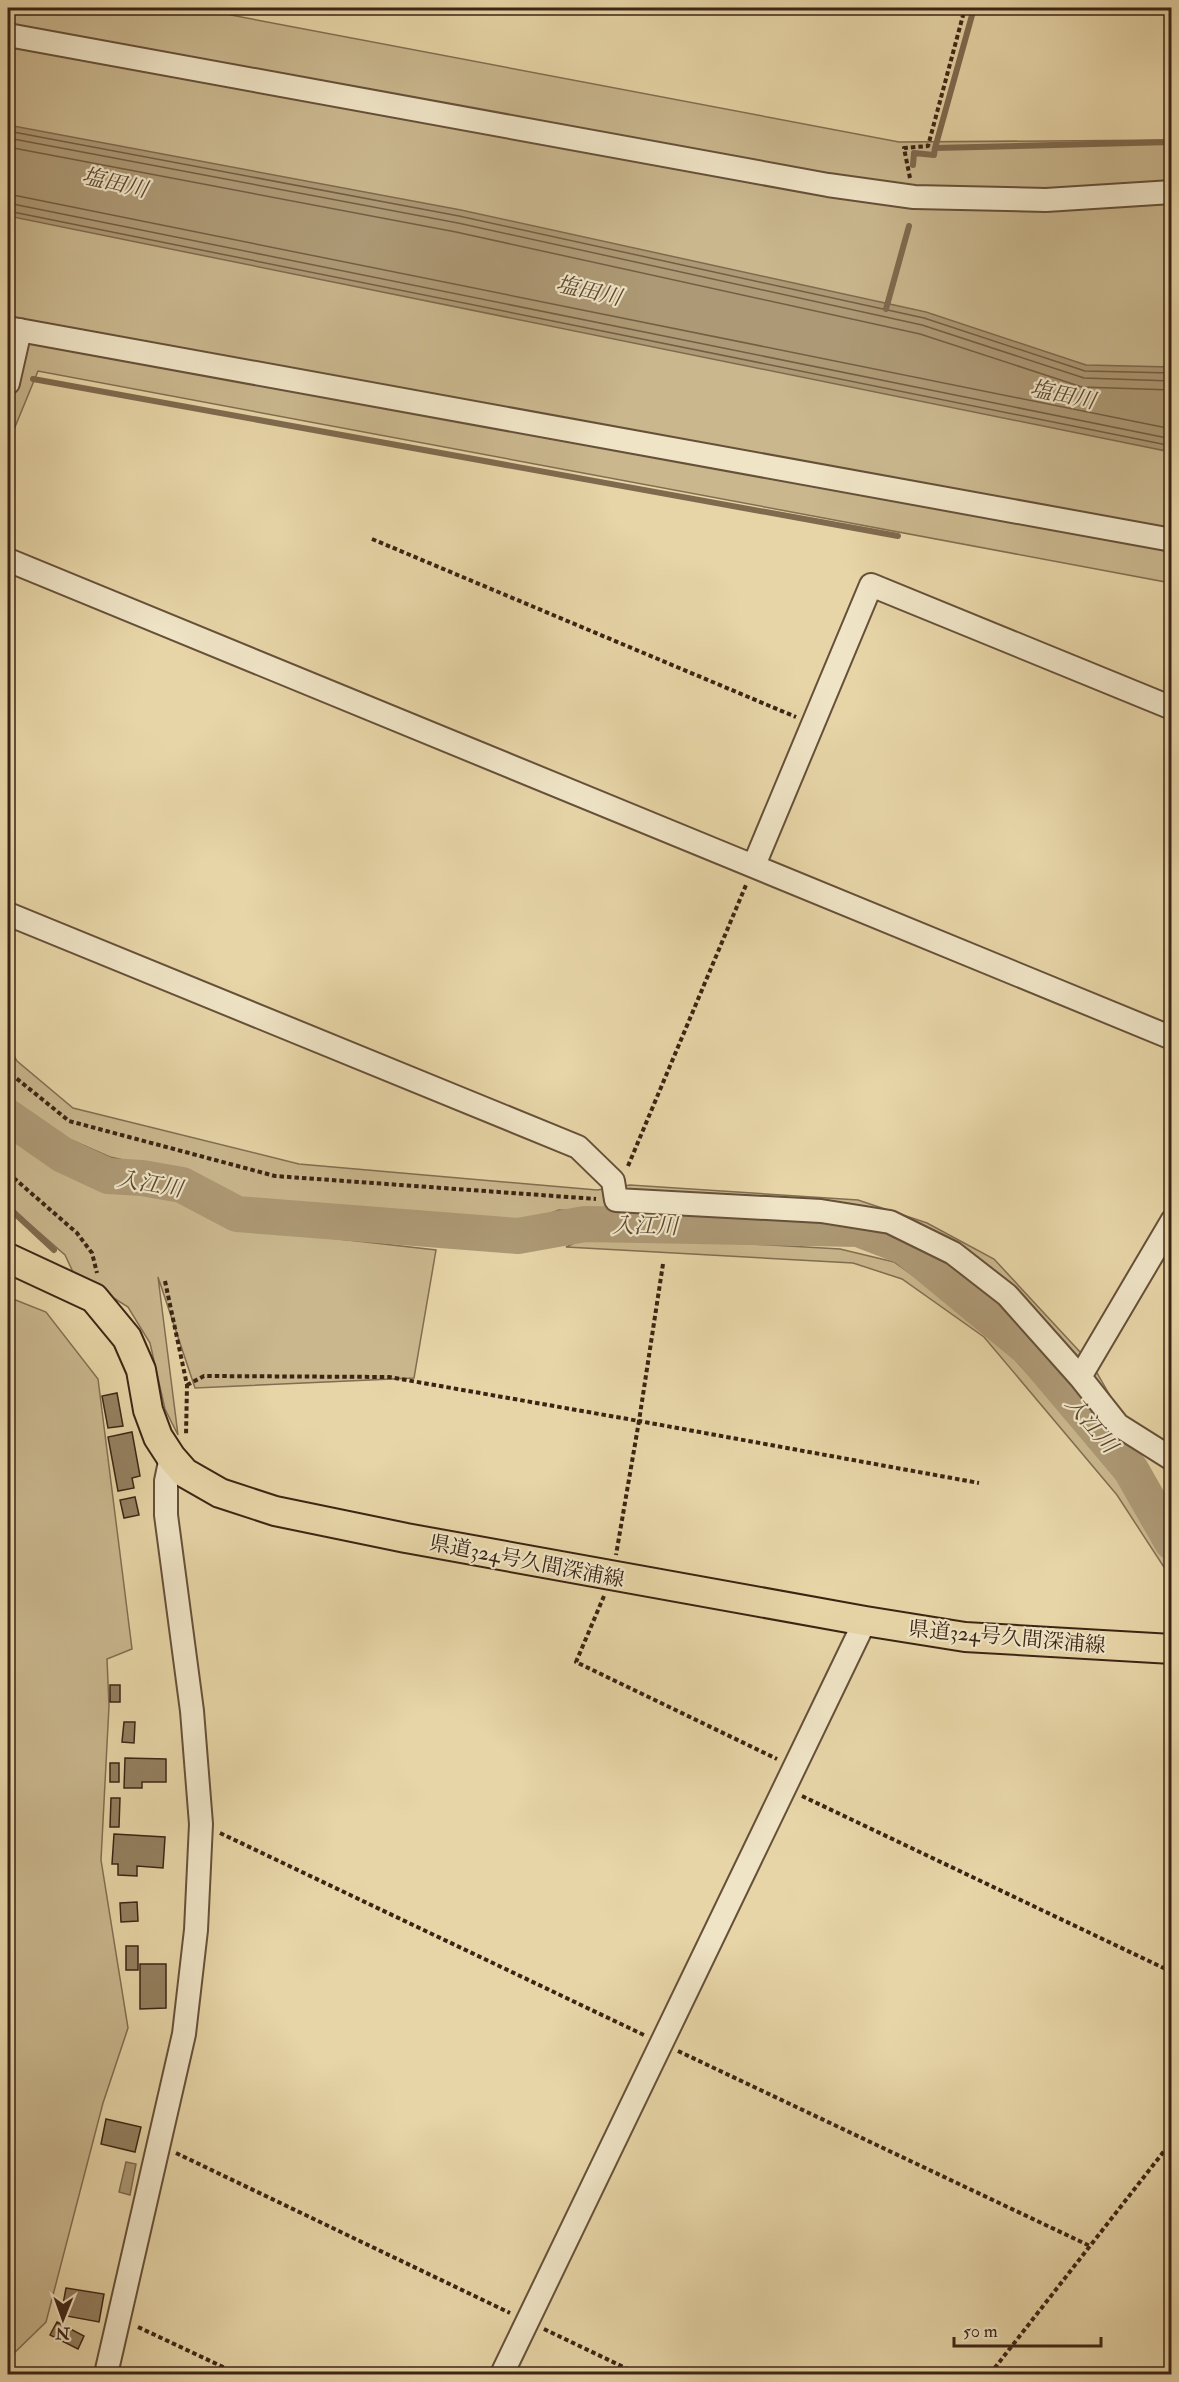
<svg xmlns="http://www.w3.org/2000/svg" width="1179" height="2382" font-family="'IM FELL Double Pica','Noto Serif JP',serif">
	<rect width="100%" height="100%" fill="#e7d5a7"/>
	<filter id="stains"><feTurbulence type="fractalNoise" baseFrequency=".00333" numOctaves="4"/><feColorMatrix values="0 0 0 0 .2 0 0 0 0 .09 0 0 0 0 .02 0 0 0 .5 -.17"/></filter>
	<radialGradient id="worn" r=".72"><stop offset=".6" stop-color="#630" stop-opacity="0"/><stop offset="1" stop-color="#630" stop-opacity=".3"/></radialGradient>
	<path fill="#cab78e" stroke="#826e51" stroke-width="1.5" d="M8 8H194L899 142 1171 140V403L8 150Z
		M8 192 1171 434V583L38 371 8 444Z
		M8 1045 17 1061 73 1108 299 1164 597 1190 630 1185 858 1200 927 1223 994 1259 1093 1366 1124 1420 1006 1309 910 1242 858 1226 559 1210 510 1229 309 1217 221 1200 191 1175 110 1157 53 1132 8 1100Z
		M8 1124 69 1176 148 1188 220 1220 295 1234 436 1250 414 1378 195 1388 158 1277 178 1435 165 1409 150 1343 128 1307 73 1272 65 1255 8 1205Z
		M591 1235 840 1249 894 1262 986 1327 1118 1475 1171 1559V1578L1117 1495 984 1337 902 1279 853 1263 566 1247Z
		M8 1297 46 1312 98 1379 132 1649 107 1659 109 1706 101 1860 128 2028 103 2103 46 2322 8 2359Z"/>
	<path fill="#ad9975" stroke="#7f6a4e" stroke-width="1.5" d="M8 125 461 210 926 312 1086 365 1171 367V452L8 216Z
		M126 2162 136 2164 130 2195 119 2192Z"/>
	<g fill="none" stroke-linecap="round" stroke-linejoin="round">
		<path stroke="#745e44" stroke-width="1.5" d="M8 131 459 216 924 318 1085 371 1172 373
			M8 138 458 223 922 325 1084 378 1172 381
			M8 147 456 232 920 334 1082 387 1172 390
			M8 194 1172 429
			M8 203 1172 439
			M8 211 1172 446"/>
		<path stroke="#7f6a4e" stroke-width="6" d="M935 148 974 8
			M913 165 914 153 934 155 935 148 1172 142
			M886 309 909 226
			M33 379 898 536
			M8 1207 54 1250"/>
		<path stroke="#ad9975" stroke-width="36" d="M8 1117 63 1155 108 1176 142 1178 182 1185 237 1214 518 1236 585 1224 858 1229 905 1247 1030 1350 1131 1470 1172 1542"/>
	</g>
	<path fill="#948060" stroke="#3b2414" stroke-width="1.5" d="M117 1393 123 1426 108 1428 102 1396Z
		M132 1432 140 1476 132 1478 134 1488 118 1491 108 1437Z
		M135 1497 139 1515 124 1518 120 1500Z
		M110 1685H120V1702H110Z
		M124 1722H135L134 1743 122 1742Z
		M125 1758 166 1759V1782H142V1788H124Z
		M110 1763H119V1782H110Z
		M111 1798H120L119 1827H110Z
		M114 1834 165 1837 163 1868 137 1866V1876L118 1875V1864H112Z
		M137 1902 138 1921 121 1922 120 1903Z
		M126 1946H138V1970H126Z
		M140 1964H166V2008L140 2009Z
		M106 2119 141 2127 135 2152 101 2144Z
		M66 2288 104 2294 99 2322 61 2315Z
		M57 2322 84 2336 78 2349 50 2335Z"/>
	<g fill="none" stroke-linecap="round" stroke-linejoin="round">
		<defs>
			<path id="minor" d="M8 35 828 185 914 197 1046 200 1172 192
				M8 328 1172 540
				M8 383 20 330
				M8 560 1172 1038
				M754 865 871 585 1172 708
				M8 914 578 1147 613 1181 616 1200 821 1211 890 1222 953 1253 1007 1295 1080 1377 1118 1425 1172 1459
				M1080 1377 1172 1221
				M106 2374 184 2034 196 1930 201 1824 192 1711 166 1515V1481L171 1457
				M502 2374 865 1621"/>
			<path id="major" d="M8 1258 94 1298 127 1338 141 1370 148 1410 158 1437 171 1457 185 1473 220 1493 275 1511 406 1538 865 1621 965 1637 1172 1649"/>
		</defs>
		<use href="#minor" stroke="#665039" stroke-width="26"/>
		<use href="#major" stroke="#3b2414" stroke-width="32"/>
		<path stroke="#3b2414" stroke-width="4" stroke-dasharray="4.5 3" stroke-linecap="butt" d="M910 178 904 148 928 146 965 8
			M372 539 796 717
			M8 1067 11 1074 69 1121 275 1176 596 1199
			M628 1166 746 885
			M8 1173 77 1233 92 1253 97 1273
			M663 1264 639 1421 979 1483
			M165 1281 187 1385 186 1436
			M187 1385 204 1376 389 1377 639 1421 616 1555
			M604 1596 576 1662 777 1759
			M802 1796 1172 1972
			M220 1833 644 2035
			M678 2051 1090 2246
			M176 2153 510 2313
			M138 2327 238 2374
			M544 2329 638 2374
			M990 2374 1172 2141"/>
		<use href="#minor" stroke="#efe4c6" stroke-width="22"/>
		<use href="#major" stroke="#e7d5a7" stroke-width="28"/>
	</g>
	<g text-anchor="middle" stroke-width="4.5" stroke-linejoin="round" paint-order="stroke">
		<g font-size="21" fill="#3b2414" stroke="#efe4c6">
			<text transform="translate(527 1561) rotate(11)" y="7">県道324号久間深浦線</text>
			<text transform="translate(1007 1637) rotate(5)" y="7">県道324号久間深浦線</text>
		</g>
		<g font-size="22" font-style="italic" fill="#5d4731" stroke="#efe4c6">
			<text transform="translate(115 182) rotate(13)" y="8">塩田川</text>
			<text transform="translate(589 290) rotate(13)" y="8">塩田川</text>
			<text transform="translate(1063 394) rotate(12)" y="8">塩田川</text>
			<text transform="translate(150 1183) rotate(10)" y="8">入江川</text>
			<text transform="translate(645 1225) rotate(1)" y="8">入江川</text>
			<text transform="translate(1092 1424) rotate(50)" y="8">入江川</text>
		</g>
	</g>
	<rect width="1179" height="2382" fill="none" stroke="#e7d5a7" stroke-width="30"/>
	<rect x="9" y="9" width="1161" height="2364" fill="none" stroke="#3b2414" stroke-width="3"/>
	<rect x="15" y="15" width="1149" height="2352" fill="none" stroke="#3b2414" stroke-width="1.5"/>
	<g transform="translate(63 2319) rotate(181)" stroke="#efe4c6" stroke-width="4.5" paint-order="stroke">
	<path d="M0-4.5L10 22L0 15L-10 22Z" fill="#3b2414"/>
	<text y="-9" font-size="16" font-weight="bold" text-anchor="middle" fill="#3b2414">N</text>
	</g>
	<path d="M954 2337v9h147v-9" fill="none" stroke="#3b2414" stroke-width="3"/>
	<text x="963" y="2337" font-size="18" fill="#3b2414" stroke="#efe4c6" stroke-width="4.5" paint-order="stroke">50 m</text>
	<rect width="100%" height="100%" filter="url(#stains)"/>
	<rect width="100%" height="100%" fill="url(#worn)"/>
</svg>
